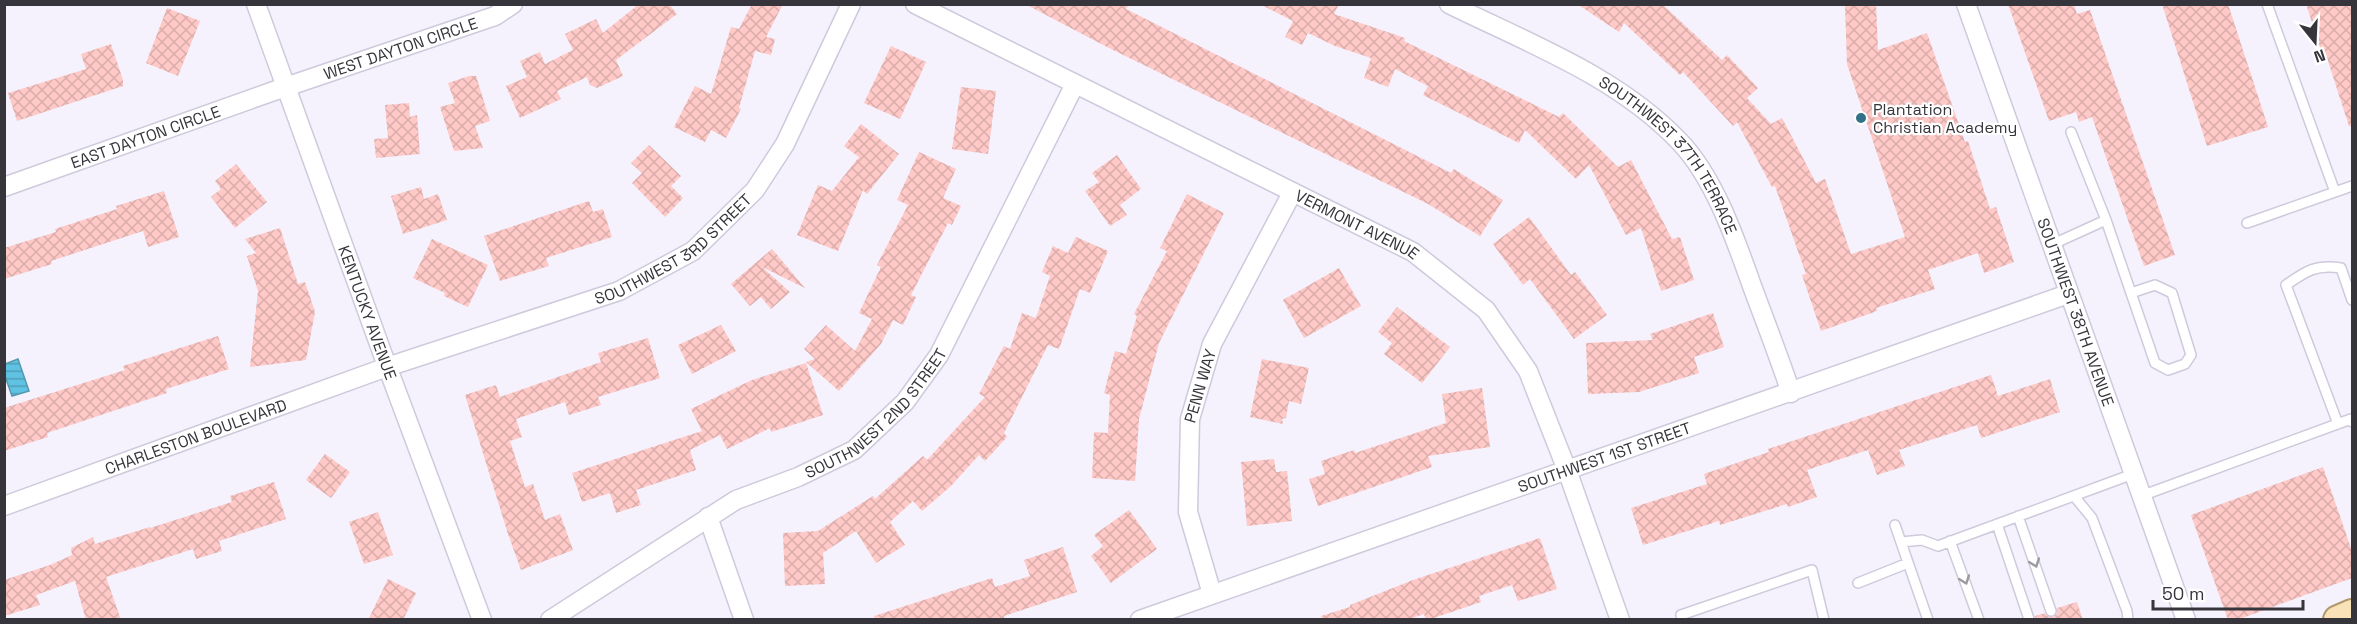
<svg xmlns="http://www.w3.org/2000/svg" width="2357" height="624" font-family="'Space Grotesk',sans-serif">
	<defs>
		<pattern id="water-rules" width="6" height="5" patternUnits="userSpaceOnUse" patternTransform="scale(1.5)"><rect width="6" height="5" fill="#60c2e2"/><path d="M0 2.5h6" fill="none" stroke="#509eb8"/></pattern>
		<pattern id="building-cross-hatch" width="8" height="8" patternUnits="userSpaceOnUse" patternTransform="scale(1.5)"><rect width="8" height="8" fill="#fec9c6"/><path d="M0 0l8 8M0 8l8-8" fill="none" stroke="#daadab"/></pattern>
	</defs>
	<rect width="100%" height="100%" fill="#f5f2fe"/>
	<path fill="url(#water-rules)" stroke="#5498b0" stroke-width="1.5" d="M18 359 29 391 12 396 5 376V364Z"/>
	<path fill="url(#building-cross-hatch)" d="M639 4H669L677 14 616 60 623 76 597 88 590 85 587 77 557 91 561 99 520 118 506 86 527 77 520 61 540 52 545 64 573 50 565 34 596 19 603 33Z
		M752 4H783L766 37 775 39 771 55 755 51 739 108 741 109 726 138 711 130 705 142 674 127 695 86 711 94 731 27 739 29Z
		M1025 4H1129L1126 9 1451 173 1454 169 1503 200 1480 236 1428 204 1107 47Z
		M1260 4H1339L1334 14 1405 38 1404 41 1559 117 1563 113 1618 167 1631 160 1672 239 1680 237 1694 280 1661 291 1641 228 1626 235 1589 165 1576 179 1525 130 1519 143 1423 95 1428 86 1395 69 1388 87 1364 78 1371 58 1335 46 1308 33 1302 45 1285 37 1293 21Z
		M1577 4H1662L1722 60 1727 55 1758 88 1747 98 1771 124 1782 118 1816 183 1825 179 1851 254 1905 237 1847 64 1845 4H1876L1878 50 1927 33 1965 142 1968 141 1990 209 1996 207 2014 262 1984 273 1978 253 1928 270 1935 289 1876 308 1877 311 1821 331 1802 275 1806 274 1775 186 1772 187 1737 122 1733 126 1683 72 1680 75 1624 23 1619 32Z
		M2008 4H2074L2077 14 2090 10 2175 255 2144 266 2092 117 2079 122 2076 112 2049 121Z
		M2162 4H2228L2268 127 2207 146Z
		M2306 4H2352V126H2349L2325 52 2322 53Z
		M167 8 200 21 178 76 146 63Z
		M111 44 123 80V86L17 121 8 93 86 69 81 54Z
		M891 46 926 62 900 119 864 103Z
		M469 76H476L490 121 475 126 483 148 454 151 440 107 455 103 448 83Z
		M961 87 996 91 988 154 952 149Z
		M409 103 410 117 417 115 420 154 376 158 374 139 388 138 385 105Z
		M861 124 899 154 867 194 863 190 838 251 797 235 818 185 832 191 859 157 844 146Z
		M649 145 681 176 671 186 683 198 665 217 632 183 642 173 631 163Z
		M919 152 956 169 943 198 961 206 952 225 948 223 911 295 916 297 903 325 893 320 881 344 839 391 806 362 815 359 804 349 826 325 855 351 872 319 859 313 881 267 877 265 908 205 897 200Z
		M1117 155 1141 189 1120 205 1127 215 1110 226 1085 191 1099 182 1092 173Z
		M236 164 267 202 235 228 211 197 221 189 215 181Z
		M421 187 424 199 438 194 447 220 403 234 391 196Z
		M164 191 179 237 148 247 143 231 51 261 52 264 4 279V248L56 232 55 229 117 209 116 206Z
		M1187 194 1224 213 1159 343 1139 419 1135 481 1092 478 1094 432 1108 433 1110 395 1104 393 1115 351 1126 354 1137 316 1134 314 1167 251 1160 248Z
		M589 201 593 212 603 209 612 237 546 258 549 266 500 281 484 236Z
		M1529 217 1571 275 1575 272 1607 315 1574 339 1530 279 1523 285 1493 244Z
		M280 228 298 284 305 282 315 312 306 360 250 367 258 291 247 256 256 253 245 239Z
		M1076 237 1108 251 1090 293 1080 289 1059 349 1048 345 1004 433 1007 437 985 461 979 455 951 486 922 511 913 501 890 522 905 545 876 563 856 531 823 553 825 584 785 586 783 533 818 531 873 496 875 499 923 456 927 460 985 397 979 394 1004 346 1010 349 1022 313 1036 318 1050 276 1042 272 1053 246 1068 253Z
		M432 239 488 265 468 307 444 296 445 293 413 278Z
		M772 249 805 288 762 267 790 292 771 309 761 297 750 306 731 284Z
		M1339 268 1361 306 1304 338 1283 300Z
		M1397 307 1450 347 1422 383 1384 354 1392 343 1378 332Z
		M1713 313 1724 347 1694 357 1699 373 1639 392 1588 394 1586 343 1653 340 1650 334Z
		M721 325 736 351 692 374 678 345Z
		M218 336 229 369 166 389 167 393 47 433 48 437 4 451V408L125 370 123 366Z
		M648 338 660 378 598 397 601 405 569 415 565 402 516 419 522 437 510 441 525 487 533 484 545 520 560 514 573 550 521 570 508 534 465 395 496 385 500 397 601 362 598 353Z
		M1262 359 1309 368 1301 404 1289 401 1286 418 1282 419 1283 424 1250 417Z
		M806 363 823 415 771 432 770 428 727 449 720 435 690 450 696 470 636 490 641 505 616 513 610 493 582 502 572 473 702 431 691 409 752 380Z
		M1991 375 1998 396 2050 379 2060 412 1981 438 1977 425 1899 450 1905 466 1877 475 1868 450 1807 470 1817 497 1788 507 1787 504 1720 525 1719 521 1643 545 1631 508 1707 484 1704 474 1769 452 1768 449Z
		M1482 388 1490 447 1428 456 1432 467 1318 506 1309 479 1325 474 1321 461 1354 450 1355 453 1446 423 1442 394Z
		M325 454 350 472 331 498 306 480Z
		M1274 459 1276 472 1287 471 1292 521 1247 526 1241 462Z
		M2323 467 2352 551V578L2237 620H2228L2191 515Z
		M274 482 286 519 219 541 222 551 196 559 193 549 106 577 121 620H86L75 581 36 595 40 605 4 616V580L50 565 72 555 71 548 93 537 95 544 150 527V528L232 502 230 496Z
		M1129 510 1157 549 1111 583 1091 556 1103 546 1094 535Z
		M378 512 393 555 364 564 349 522Z
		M1540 538 1557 589 1518 601 1512 585 1479 596 1481 602 1428 620H1426L1424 614 1407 620H1322L1321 616 1350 607V605L1413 580Z
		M1063 547 1077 592 1004 616 1005 620H875L874 616 992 578 995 587 1030 576 1024 560Z
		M388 579 416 593 403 620H368Z
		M2077 602 2083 620H2036L2035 616 2045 613 2049 617H2054L2057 613V608Z"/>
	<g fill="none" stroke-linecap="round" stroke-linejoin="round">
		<defs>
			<path id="lane" d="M2267 4 2335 192
				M2071 132 2106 220
				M2247 223 2352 186
				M2051 245 2106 220 2155 363 2168 370 2185 364 2191 355 2172 293 2155 285 2131 293
				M2338 424 2286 285C2306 271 2316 264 2341 268L2352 300
				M2074 496 2092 518 2127 611 2128 620
				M2141 496 2351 419 2352 422
				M2018 516 2051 611
				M1997 524 2029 619
				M1895 525 1928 620
				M1950 541 1979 620
				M1901 542 1922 540 1938 546 2133 474
				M1858 583 1908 563
				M1682 620 1681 615 1812 570 1824 620"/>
			<g id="street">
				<path id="s1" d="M256 4 383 355 482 620"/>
				<path id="s2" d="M915 4 1413 252 1486 310 1528 371 1567 470 1620 620"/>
				<path id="s3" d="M1449 4C1528 43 1617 76 1679 141 1714 177 1735 238 1752 286 1765 321 1779 357 1791 393"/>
				<path id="s4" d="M1966 4 2186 620"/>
				<path id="s5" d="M4 187 271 92 495 16 513 4"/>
				<path id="s6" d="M4 506 387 367 619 291 693 251 755 190 785 144 851 4"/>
				<path d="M708 517 744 620"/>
				<path id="s7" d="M1212 594 1188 512 1190 419 1212 344 1292 193"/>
				<path id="s8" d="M550 620 736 500 798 477 854 450 905 402 939 355 1075 84"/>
				<path id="s9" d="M1140 620 2068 294"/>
			</g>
			<path id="primary" d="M2338 620 2352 614"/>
		</defs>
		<use href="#lane" stroke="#cecadc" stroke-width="12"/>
		<use href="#street" stroke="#cecadc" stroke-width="21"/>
		<use href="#primary" stroke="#b2996d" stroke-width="32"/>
		<use href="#lane" stroke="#fff" stroke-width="9"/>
		<use href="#street" stroke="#fff" stroke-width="18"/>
		<use href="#primary" stroke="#f9e2b8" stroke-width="28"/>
	</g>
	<defs><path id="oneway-chevron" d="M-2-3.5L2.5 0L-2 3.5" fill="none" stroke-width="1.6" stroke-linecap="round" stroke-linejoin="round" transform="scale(1.5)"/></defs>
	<g stroke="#9b9a9e">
		<use href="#oneway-chevron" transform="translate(2035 563) rotate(70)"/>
		<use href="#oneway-chevron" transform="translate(1965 580) rotate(70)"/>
	</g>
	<circle fill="#327286" stroke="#fff" stroke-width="2" cx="1861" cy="118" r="6"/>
	<g text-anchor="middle" stroke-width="4.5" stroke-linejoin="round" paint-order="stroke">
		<g font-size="16" fill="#37353c" stroke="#fff">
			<text dy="6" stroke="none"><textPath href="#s5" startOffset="420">WEST DAYTON CIRCLE</textPath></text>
			<text dy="6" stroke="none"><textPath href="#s5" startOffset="150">EAST DAYTON CIRCLE</textPath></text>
			<text dy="6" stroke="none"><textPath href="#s3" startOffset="273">SOUTHWEST 37TH TERRACE</textPath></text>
			<text dy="6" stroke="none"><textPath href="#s2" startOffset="494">VERMONT AVENUE</textPath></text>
			<text dy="6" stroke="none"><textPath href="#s6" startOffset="720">SOUTHWEST 3RD STREET</textPath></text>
			<text dy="6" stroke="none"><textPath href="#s1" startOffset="328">KENTUCKY AVENUE</textPath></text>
			<text dy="6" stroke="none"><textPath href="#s4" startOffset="327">SOUTHWEST 38TH AVENUE</textPath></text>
			<text dy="6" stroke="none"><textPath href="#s7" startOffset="213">PENN WAY</textPath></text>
			<text dy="6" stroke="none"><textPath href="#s8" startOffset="390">SOUTHWEST 2ND STREET</textPath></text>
			<text dy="6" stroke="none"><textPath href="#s6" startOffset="204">CHARLESTON BOULEVARD</textPath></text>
			<text dy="6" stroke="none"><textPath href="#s9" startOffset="492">SOUTHWEST 1ST STREET</textPath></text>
		</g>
		<g font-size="16" fill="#37353c" stroke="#fff" text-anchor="start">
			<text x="1873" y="115">Plantation<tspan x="1873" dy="18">Christian Academy</tspan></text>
		</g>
	</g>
	<rect width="2357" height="624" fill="none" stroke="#37353c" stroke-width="12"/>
	<g transform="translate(2315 42) rotate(162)" stroke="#ffffff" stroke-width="4.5" paint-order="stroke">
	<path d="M0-4.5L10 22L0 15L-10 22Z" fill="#37353c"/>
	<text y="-9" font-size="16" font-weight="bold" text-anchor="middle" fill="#37353c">N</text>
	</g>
	<path d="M2153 600v9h150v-9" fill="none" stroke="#37353c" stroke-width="3"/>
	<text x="2162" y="600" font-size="18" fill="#37353c" stroke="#ffffff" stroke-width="4.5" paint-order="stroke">50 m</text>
</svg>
